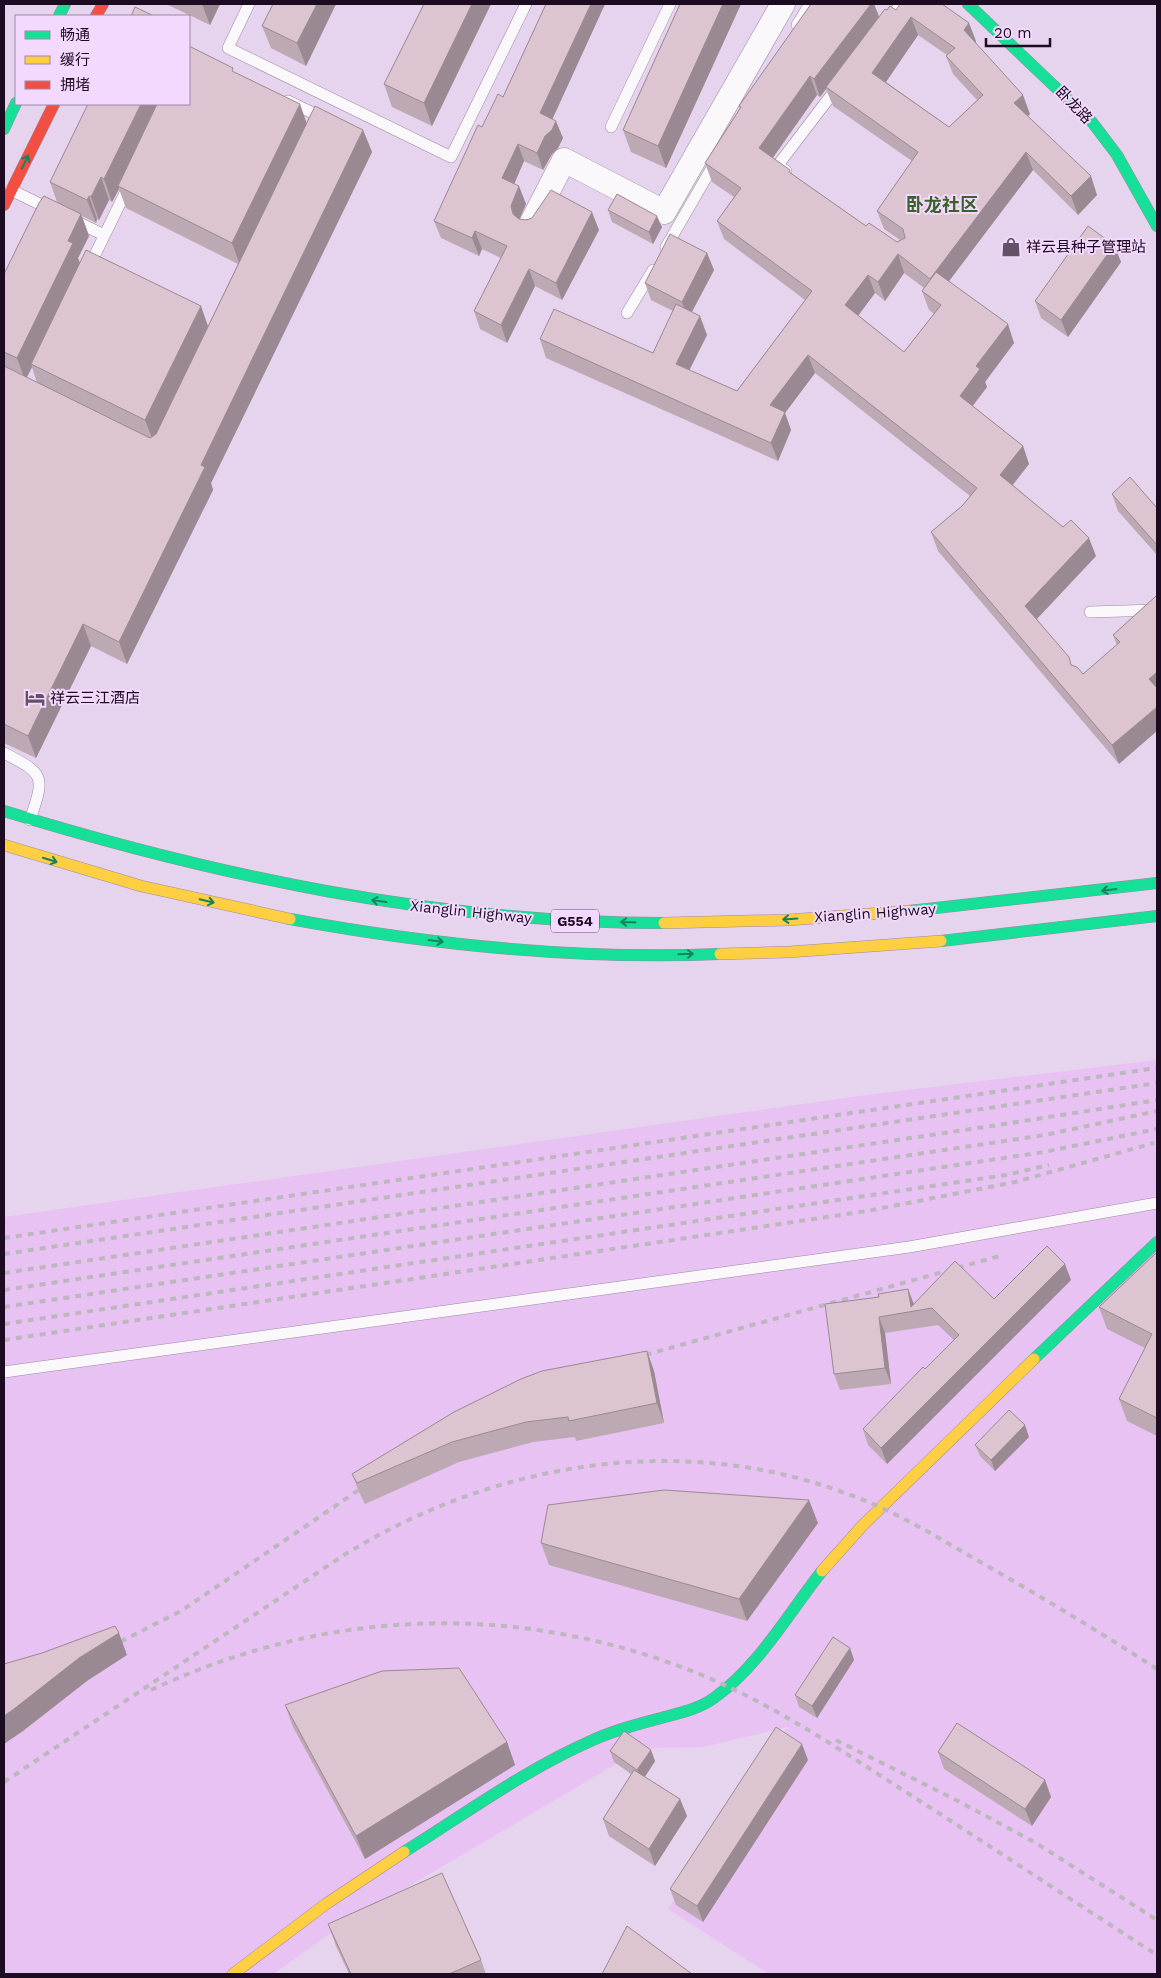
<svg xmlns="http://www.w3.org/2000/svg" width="1161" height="1978" font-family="'Work Sans','Noto Sans SC',sans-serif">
	<rect width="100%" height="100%" fill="#e6d3ed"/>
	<path fill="#e7c2f2" d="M1157 1060V1974H769L668 1909 787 1727 703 1747 643 1748 338 1928 273 1974H4V1217L874 1094Z"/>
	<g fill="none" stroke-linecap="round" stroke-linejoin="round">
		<defs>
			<path id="lane" d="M249 4 228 48 451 157 526 4
				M888 20 901 4
				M797 25 810 4
				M288 101 321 117 319 122
				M611 127 670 4
				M786 171 778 165 839 85
				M11 190 52 210
				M71 219 104 235
				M666 247 717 159
				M89 267 129 185
				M627 313 653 270
				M1090 612 1157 610
				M4 753C45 774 45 776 30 820
				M4 1372 909 1247 1157 1203"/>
			<path id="street" d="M531 224 564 160 664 212 783 4"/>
			<path id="fast" d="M968 4 1092 122 1117 155 1157 226
				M59 16 65 4
				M4 129 16 103
				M4 811C219 877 439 923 664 923
				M909 911 1157 883
				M290 919C432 945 575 960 720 954
				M941 941 1157 916
				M1034 1359 1157 1242
				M404 1852C465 1814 526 1769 593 1740 615 1730 638 1724 661 1718 679 1713 699 1709 714 1698 759 1666 788 1614 822 1571"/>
			<path id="slow" d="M4 845 141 886 290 919
				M664 923 788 920 909 911
				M720 954 789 952 941 941
				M822 1571 863 1525 1034 1359
				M233 1974 326 1904 404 1852"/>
			<path id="jam" d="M96 16 103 4
				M4 205 54 104"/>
		</defs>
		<use href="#lane" stroke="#9a8a9f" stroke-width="12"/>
		<use href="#street" stroke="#9a8a9f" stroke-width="25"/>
		<use href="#fast" stroke="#9a8a9f" stroke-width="12"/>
		<use href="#slow" stroke="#9a8a9f" stroke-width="12"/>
		<use href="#jam" stroke="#9a8a9f" stroke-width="12"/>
		<use href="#lane" stroke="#fbf8fc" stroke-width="11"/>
		<use href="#street" stroke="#fbf8fc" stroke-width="24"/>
		<use href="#fast" stroke="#16e098" stroke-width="11"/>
		<use href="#slow" stroke="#ffcf43" stroke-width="11"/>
		<use href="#jam" stroke="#f24e42" stroke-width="11"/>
		<path stroke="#bcb7bd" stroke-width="4" stroke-dasharray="6 6" stroke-linecap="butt" d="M4 1238 1157 1068
			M4 1254 1157 1083
			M4 1273 998 1125 1157 1100
			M4 1290 1045 1135 1157 1111
			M4 1307 1044 1152 1157 1129
			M4 1324 1006 1175 1049 1165
			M4 1340 867 1211 1015 1182 1154 1143
			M634 1358 1000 1256
			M110 1647 181 1611 369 1483
			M151 1690C322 1610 507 1601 684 1668 764 1698 834 1746 906 1792 990 1846 1073 1901 1157 1955
			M836 1740 956 1800 1036 1843 1157 1920
			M4 1782 344 1555C493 1463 678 1431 845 1493 891 1509 934 1535 975 1559 1037 1594 1098 1631 1157 1669"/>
	</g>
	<path fill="#bda9b3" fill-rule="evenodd" d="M166 4H220L210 25Z
		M273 4H336L306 66 271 48 262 26Z
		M424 4H491L432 126 392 107 384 84Z
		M546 4H605L552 119 563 138 558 148 552 154 543 170 524 161 514 184 526 204 520 219 599 230 562 300 535 286 507 343 480 329 474 311 501 258 482 249 479 256 441 238 434 221 482 127 503 97Z
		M680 4H741L666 168 631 152 623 130Z
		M811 4H874L879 17 887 10H896L976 41 975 43 1030 114 1028 116 1097 195 1078 215 1033 170 949 281 1014 343 985 382 987 387 973 406 1023 446 1029 464 1013 485 1096 556 1037 619 1072 665 1083 674 1117 645 1113 635 1156 596 1119 764 938 551 931 532 962 506 970 496 815 373 785 413 791 430 778 461 546 358 540 339 653 353 673 311 651 300 645 283 707 253 714 270 692 312 707 335 689 370 737 391 805 300 724 239 717 221 734 197 712 182 705 163 740 108 739 106ZM918 35 947 55 946 56 953 74 977 100 949 127 886 82ZM826 89 833 106 912 161 877 211 884 229 900 240 897 242 866 226 792 174 773 158 817 95 820 97ZM904 273 924 288 922 291 929 310 934 314 904 352 858 315 875 293 885 301Z
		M189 104 307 124 363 130 372 152 211 483 213 490 127 664 91 646 36 758 4 743V274L57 202 50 182ZM119 189 126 208 238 264 208 326 80 263 78 258 89 236 82 216 96 223 97 219 99 220 109 200 112 202ZM32 367 37 383 27 378Z
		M608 210 662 227 653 244 612 222Z
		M1114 245 1121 262 1068 337 1041 318 1035 301Z
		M1112 494 1157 508V555L1118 511Z
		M1157 1252V1436L1127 1421 1119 1399 1145 1348 1107 1329 1099 1307Z
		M1071 1280 887 1464 868 1445 863 1429 925 1369 954 1340 938 1325 885 1333 891 1384 840 1390 834 1374 879 1297 908 1289 914 1304 994 1299Z
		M647 1351 654 1371 664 1423 576 1441 575 1437 533 1442 459 1462 365 1504 360 1494 352 1474Z
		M1029 1437 995 1471 980 1456 975 1445Z
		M818 1523 747 1621 549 1565 541 1543Z
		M850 1648 854 1660 817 1718 799 1707 795 1695Z
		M285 1705 507 1742 515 1765 365 1859 293 1727Z
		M610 1751 655 1761 645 1777 680 1799 687 1816 655 1866 609 1836 603 1819 631 1774 614 1762Z
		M938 1752 1045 1780 1051 1797 1032 1826 944 1769Z
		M808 1760 703 1922 676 1905 670 1889Z
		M328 1924 481 1960 486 1974H349L336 1946Z"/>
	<path fill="#9a8992" d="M202 4H220L210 25Z
		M317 4H336L306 66 297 43Z
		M472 4H491L432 126 424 103Z
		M591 4H605L547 131 540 113Z
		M723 4H741L666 168 658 146Z
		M871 4H874L880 19 826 87V89L820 97 814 79Z
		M911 17 918 35 879 92 872 73Z
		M969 23 976 41 970 49 964 30Z
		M810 76 817 95 766 167 759 148Z
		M1023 95 1030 114 1021 122 1014 103Z
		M141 104H160L118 186 119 189 112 202 104 179Z
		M300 104 308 127 240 265 232 243Z
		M556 121 563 138 558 148 552 154 543 170 537 153 545 136Z
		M363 130 372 152 211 483 213 490 127 664 119 642 201 465Z
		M518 144 524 161 509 196 502 178Z
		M1026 152 1033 170 937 297 930 279Z
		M1091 176 1097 195 1078 215 1071 196Z
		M101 177 109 200 99 220 91 197Z
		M519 186 526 204 517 224 511 206Z
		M89 196 97 219 96 223 87 200Z
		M592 212 599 230 562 300 556 283Z
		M81 214 89 236 78 258 81 266 31 364 32 367 25 380 17 358 68 241Z
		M657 216 662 227 653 244 649 232Z
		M475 231 482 249 479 256 472 238Z
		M1114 245 1121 262 1068 337 1061 320Z
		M707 253 714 270 688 319 682 302Z
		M898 254 904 273 885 301 878 282Z
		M529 269 535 286 507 343 501 325Z
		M868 275 875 293 852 324 845 305Z
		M201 306 209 329 154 443 145 420Z
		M700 316 707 335 683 383 676 364Z
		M1008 324 1014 343 985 382 987 387 966 414 960 396 976 366Z
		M808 355 815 373 785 413 791 430 778 461 771 443 770 405Z
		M1023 446 1029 464 1006 493 1000 475Z
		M1089 538 1096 556 1032 624 1025 606Z
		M83 624 91 646 36 758 28 736Z
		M1157 672V696L1149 679Z
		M1157 707V731L1119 764 1112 745Z
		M1065 1264 1071 1280 887 1464 881 1448Z
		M908 1289 914 1305 911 1307Z
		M879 1317 885 1333 891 1384 885 1368Z
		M647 1351 654 1371 664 1423 657 1403Z
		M1025 1425 1029 1437 995 1471 991 1460Z
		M809 1500 818 1523 747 1621 739 1599Z
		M119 1633 127 1655 87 1681 23 1731 4 1744V1716L79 1658Z
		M850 1648 854 1660 817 1718 812 1706Z
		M507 1742 515 1765 365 1859 356 1836Z
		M802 1744 808 1760 703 1922 697 1906Z
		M651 1750 655 1761 642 1781 637 1770Z
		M1045 1780 1051 1797 1032 1826 1025 1809Z
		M680 1799 687 1816 655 1866 649 1849Z"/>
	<path fill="#dcc4d0" stroke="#9a8992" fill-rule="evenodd" d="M273 4H317L297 43 262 26Z
		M424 4H472L424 103 384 84Z
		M546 4H591L540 113 556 121 552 130 545 136 537 153 518 144 502 178 519 186 511 206 513 214 519 219 526 220 532 218 551 190 592 212 556 283 529 269 501 325 474 311 507 246 475 231 472 238 434 221 478 125 482 127 498 94 503 97Z
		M680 4H723L658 146 623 130Z
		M811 4H871L814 79 810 76 759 148 790 170 789 172 866 226 869 223 897 242 905 238 903 229 877 211 918 152 826 87 885 9 887 10 890 6 896 10 900 4H942L969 23 964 30 1023 95 1014 103 1091 176 1071 196 1026 152 930 279 898 254 878 282 868 275 845 305 904 352 941 305 922 291 936 272 1008 324 976 366 980 369 960 396 1023 446 1000 475 1063 527 1071 520 1089 538 1025 606 1069 657 1071 665 1077 667 1083 674 1120 642 1113 635 1156 596 1157 598V672L1149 679 1157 688V707L1112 745 931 532 962 506 977 488 808 355 770 405 785 412 771 443 540 339 554 309 653 353 676 304 700 316 676 364 737 391 812 291 717 221 741 188 705 163 741 107 739 106ZM911 17 955 48 946 56 983 95 949 127 872 73Z
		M135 7 154 16H131Z
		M189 46 233 68 232 71 300 104 232 243 118 186 157 104H189Z
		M88 104H141L104 179 101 177 91 197 89 196 87 200 50 182Z
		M315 106 363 130 201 465 205 467 119 642 83 624 28 736 4 724V366L150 438 156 434Z
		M617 194 657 216 649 232 608 210Z
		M44 196 81 214 68 241 73 243 17 358 4 352V274L39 203Z
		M1088 226 1114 245 1061 320 1035 301Z
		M670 234 707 253 682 302 645 283Z
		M86 250 201 306 145 420 31 364Z
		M1130 477 1157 508V545L1112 494Z
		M1047 1246 1065 1264 881 1448 863 1429 923 1367 925 1369 959 1335 932 1308 879 1317 885 1368 834 1374 825 1304 879 1297 878 1294 908 1289 911 1307 955 1261 994 1299Z
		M1157 1252V1418L1119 1399 1152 1334 1099 1307Z
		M647 1351 657 1403 569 1421 568 1417 526 1422 452 1442 357 1483 352 1474 454 1412 521 1379 542 1371Z
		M1009 1410 1025 1425 991 1460 975 1445Z
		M664 1490 809 1500 739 1599 541 1543 548 1505Z
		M115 1626 119 1633 79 1658 14 1709 4 1716V1664L42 1653Z
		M833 1637 850 1648 812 1706 795 1695Z
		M459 1668 507 1742 356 1836 285 1705 382 1671Z
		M957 1723 1045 1780 1025 1809 938 1752Z
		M776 1727 802 1744 697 1906 670 1889Z
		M624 1731 651 1750 637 1770 610 1751Z
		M634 1770 680 1799 649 1849 603 1819Z
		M442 1873 481 1960 449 1974H351L328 1924Z
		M627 1926 692 1974H602Z"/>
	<defs><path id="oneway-shaft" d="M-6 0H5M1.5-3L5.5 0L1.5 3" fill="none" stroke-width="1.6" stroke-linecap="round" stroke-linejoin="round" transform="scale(1.25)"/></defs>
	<g stroke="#198062">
		<use href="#oneway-shaft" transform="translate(25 162) rotate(-64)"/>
		<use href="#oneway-shaft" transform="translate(50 860) rotate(17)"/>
		<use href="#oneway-shaft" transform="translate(1109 890) rotate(173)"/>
		<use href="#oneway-shaft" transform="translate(207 901) rotate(13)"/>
		<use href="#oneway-shaft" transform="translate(379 901) rotate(-172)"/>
		<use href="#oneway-shaft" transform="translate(790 919) rotate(176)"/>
		<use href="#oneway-shaft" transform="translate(628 922) rotate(-179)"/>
		<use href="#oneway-shaft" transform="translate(436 941) rotate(7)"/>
		<use href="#oneway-shaft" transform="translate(686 954) rotate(-2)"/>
	</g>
	<defs>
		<symbol id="shop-bare" viewBox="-9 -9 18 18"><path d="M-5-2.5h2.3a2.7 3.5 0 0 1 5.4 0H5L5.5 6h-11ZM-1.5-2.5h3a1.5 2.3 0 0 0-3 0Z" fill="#635168" stroke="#f4d9fe" stroke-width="2.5" paint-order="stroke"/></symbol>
		<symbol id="hotel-bare" viewBox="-9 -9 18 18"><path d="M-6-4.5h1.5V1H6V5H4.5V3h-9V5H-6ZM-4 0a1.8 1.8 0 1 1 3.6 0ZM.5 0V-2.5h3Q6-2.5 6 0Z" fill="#635168" stroke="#f4d9fe" stroke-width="2.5" paint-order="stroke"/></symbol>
	</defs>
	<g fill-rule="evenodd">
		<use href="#shop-bare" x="997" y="233" width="28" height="28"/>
		<use href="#hotel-bare" x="21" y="684" width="28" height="28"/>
	</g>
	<g text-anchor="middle" stroke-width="4" stroke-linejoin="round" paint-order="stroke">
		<rect fill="#f4d9fe" stroke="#5d4963" stroke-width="1" x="551" y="909.5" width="48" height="23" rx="4"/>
		<g font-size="14" font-weight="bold" fill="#1c0b21">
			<text x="575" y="926">G554</text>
		</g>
		<g font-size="15" fill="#1c0b21" stroke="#f4d9fe">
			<text transform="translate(1074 105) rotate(46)" y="5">卧龙路</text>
			<text transform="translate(471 912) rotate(6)" y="5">Xianglin Highway</text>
			<text transform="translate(875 913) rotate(-4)" y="5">Xianglin Highway</text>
		</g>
		<g font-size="15" fill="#1c0b21" stroke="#f4d9fe" text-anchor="start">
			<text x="1026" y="252">祥云县种子管理站</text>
			<text x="50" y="703">祥云三江酒店</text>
		</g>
		<g font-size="18" font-weight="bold" fill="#386228" stroke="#f4d9fe">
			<text x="942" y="211">卧龙社区</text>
		</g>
	</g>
	<rect width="1161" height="1978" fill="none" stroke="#1c0b21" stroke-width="10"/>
	<rect x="15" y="15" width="175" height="90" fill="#f4d9fe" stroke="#9e87a6"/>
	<rect x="25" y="31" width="25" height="8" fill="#16e098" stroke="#9e87a6"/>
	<text x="60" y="40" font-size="15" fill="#1c0b21">畅通</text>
	<rect x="25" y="56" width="25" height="8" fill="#ffcf43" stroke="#9e87a6"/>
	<text x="60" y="65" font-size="15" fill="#1c0b21">缓行</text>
	<rect x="25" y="81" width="25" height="8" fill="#f24e42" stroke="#9e87a6"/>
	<text x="60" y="90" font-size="15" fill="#1c0b21">拥堵</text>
	<path d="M986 38v8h64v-8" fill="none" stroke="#1c0b21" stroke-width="2.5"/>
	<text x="994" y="38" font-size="15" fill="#1c0b21" stroke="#f4d9fe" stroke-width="4" paint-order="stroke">20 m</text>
</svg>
